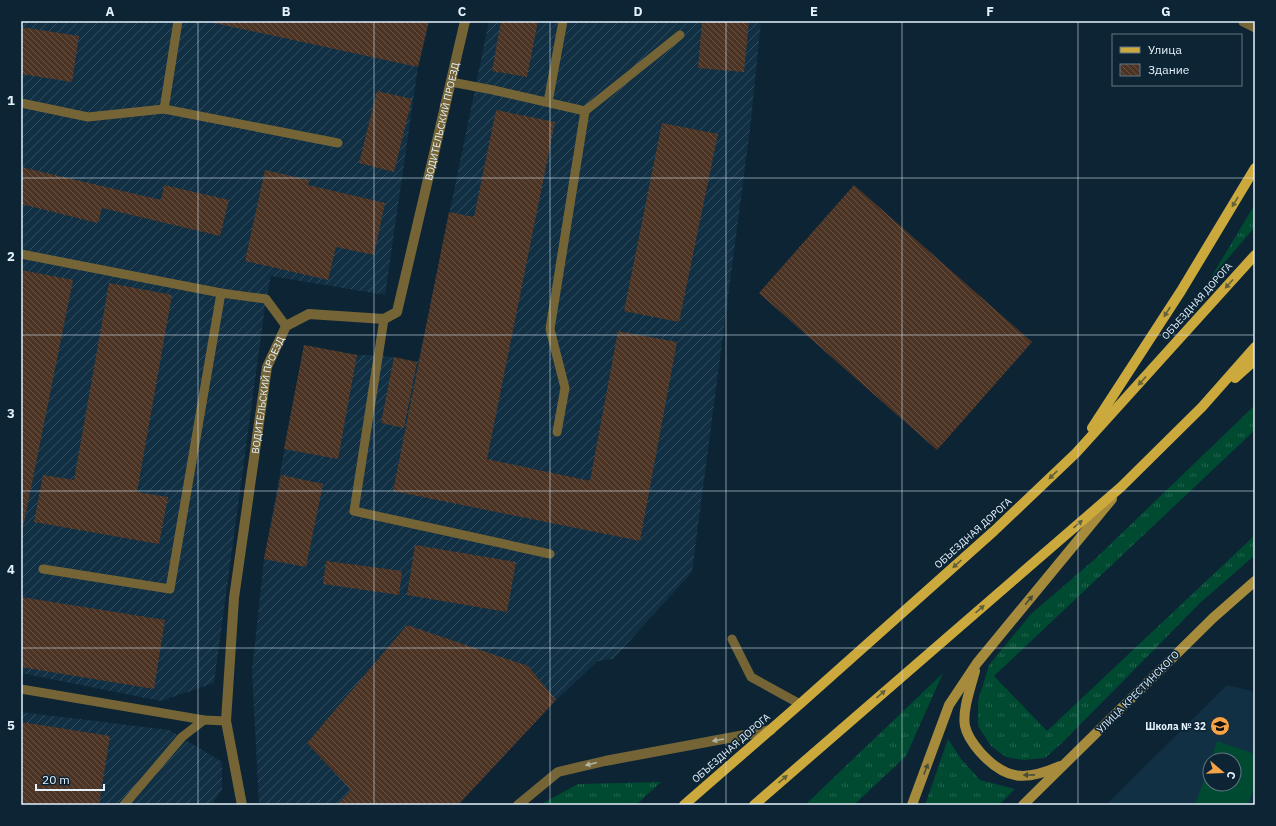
<svg xmlns="http://www.w3.org/2000/svg" width="1276" height="826" font-family="'IBM Plex Sans',sans-serif">
<style>
.built{fill:#113044;fill-rule:evenodd}
.industrial{fill:url(#industrial-furrows)}
.grass{fill:url(#grass-tufts)}
.garden{fill:#004a31}
.building{fill:url(#building-back-hatch)}
.lines{fill:none;stroke-linecap:round;stroke-linejoin:round}
.lane{stroke:#756536;stroke-width:9}
.street{stroke:#756536;stroke-width:10}
.secondary{stroke:#a68b3c;stroke-width:10}
.primary{stroke:#cba93d;stroke-width:10}
.oneway{fill:#626038}
.oneway2{fill:#4a4d37}
.oneway3{fill:#b2b3a3}
.grid{fill:none;stroke:#e4f2fd;stroke-width:1;stroke-opacity:0.55}
.labels{text-anchor:middle;dominant-baseline:central;stroke-width:3.5;stroke-linejoin:round;paint-order:stroke}
.street-label{font-size:10px;fill:#e4f2fd;stroke:#0d2434}
.poi-label{font-size:10px;font-weight:bold;fill:#e4f2fd;stroke:#0d2434;text-anchor:end}
.neatline{fill:none;stroke:#e4f2fd;stroke-width:1.5}
.grid-label{font-size:13px;text-anchor:middle;font-weight:bold;fill:#e4f2fd}
</style>
<defs>
<pattern id="industrial-furrows" width="10" height="10" patternUnits="userSpaceOnUse"><rect width="10" height="10" fill="#113044"/><path d="M-1 1l2-2M0 10L10 0M9 11l2-2" fill="none" stroke="#344e60"/></pattern>
<pattern id="grass-tufts" width="24" height="20" patternUnits="userSpaceOnUse"><rect width="24" height="20" fill="#004a31"/><path d="M3 7l-1-3M5 7V3M7 7l1-3M15 17l-1-3M17 17v-4M19 17l1-3" fill="none" stroke="#256550"/></pattern>
<pattern id="building-back-hatch" width="6" height="6" patternUnits="userSpaceOnUse"><rect width="6" height="6" fill="#4c3425"/><path d="M-1 5l2 2M0 0l6 6M5-1l2 2" fill="none" stroke="#665246"/></pattern>
</defs>
<rect width="100%" height="100%" fill="#0d2434"/>
<!-- built -->
<path class="built" d="M1227,685L1255,692V805H1106ZM1210,760H1234V784H1210Z"/>
<!-- industrial -->
<g class="industrial">
<polygon points="21,21 429,21 418,67 385,295 271,276 266,299 214,683 161,701 21,673"/>
<polygon points="489,21 761,21 750,129 692,572 613,659 598,661 556,700 458,805 259,805 252,671 264,559 304,345 357,355 379,355 417,362 420,356"/>
<polygon points="21,712 169,730 222,762 222,790 211,805 21,805"/>
</g>
<!-- grass -->
<g class="grass">
<polygon points="1255,204 1255,227 1210,279"/>
<polygon points="1254,406 1255,408 1255,430 994,676 1047,731 1255,535 1255,555 1200,603 1063,742 1045,758 1023,760 1006,757 991,746 978,726 978,701 989,665 1031,614 1095,559"/>
<polygon points="943,673 906,756 854,805 805,805"/>
<polygon points="948,739 961,759 980,780 1015,789 999,805 925,805"/>
<polygon points="661,782 636,805 539,805 578,784"/>
</g>
<!-- garden -->
<polygon class="garden" points="1217,741 1255,754 1255,784 1248,805 1195,805 1210,763 1210,784 1234,784 1234,760 1211,760"/>
<!-- building -->
<g class="building">
<polygon points="205,21 429,21 418,67"/>
<polygon points="501,21 538,21 527,77 492,71"/>
<polygon points="702,21 749,21 744,72 698,68"/>
<polygon points="21,27 79,36 72,82 21,74"/>
<polygon points="377,91 412,99 394,172 359,163"/>
<polygon points="496,110 555,122 487,459 590,481 618,331 677,342 640,541 393,491 449,212 474,217"/>
<polygon points="662,123 718,134 679,322 624,311"/>
<polygon points="21,167 161,200 164,185 229,200 220,236 102,208 98,223 21,204"/>
<polygon points="265,170 309,180 308,185 385,203 374,255 336,247 328,280 245,261"/>
<polygon points="854,185 1032,342 937,450 759,293"/>
<polygon points="21,270 73,280 22,533 21,533"/>
<polygon points="109,283 172,295 137,492 168,497 159,544 34,522 43,475 74,480"/>
<polygon points="304,345 357,355 338,459 284,449"/>
<polygon points="394,357 417,362 404,428 381,423"/>
<polygon points="281,475 323,484 306,567 264,559"/>
<polygon points="415,545 516,562 507,612 407,595"/>
<polygon points="326,561 402,571 399,595 323,584"/>
<polygon points="21,597 165,620 154,689 21,667"/>
<polygon points="407,625 528,666 556,700 458,805 337,805 351,790 307,743"/>
<polygon points="21,722 110,736 99,805 21,805"/>
</g>
<g class="lines">
<!-- lane -->
<g class="lane">
<polyline points="178,21 164,109 338,143"/>
<polyline points="1243,22 1255,28"/>
<polyline points="451,82 493,90 585,111 680,35"/>
<polyline points="548,102 563,21"/>
<polyline points="21,103 88,117 164,109"/>
<polyline points="21,254 221,293 266,299 286,326"/>
<polyline points="384,319 354,511 550,554"/>
<polyline points="557,432 565,388 550,329 585,111"/>
<polyline points="43,569 170,589 221,293"/>
<polyline points="732,639 751,677 800,704"/>
<polyline points="21,689 204,720 226,721"/>
<polyline points="124,805 182,737 204,720"/>
</g>
<!-- street -->
<g class="street">
<path id="s1" d="M242,805L226,721L234,598L267,367L286,326L309,314L384,319L397,312L465,21"/>
<polyline points="518,805 558,772 605,761 771,730"/>
</g>
<!-- secondary -->
<g class="secondary">
<path d="M975,671C971,686 962,711 965,726C967,736 974,745 980,752C1006,781 1026,781 1060,766"/>
<polyline points="912,805 949,705 977,663 1112,499"/>
<polyline points="1023,805 1213,618 1255,581"/>
</g>
<!-- primary -->
<g class="primary">
<polyline points="1235,378 1255,360"/>
<polyline points="1092,428 1181,291 1255,168"/>
<polyline points="684,805 800,704 994,531 1076,453 1255,255"/>
<polyline points="754,805 1121,487 1202,407 1255,347"/>
</g>
</g>
<!-- one-way arrows -->
<defs><path id="oneway-solid" d="M-6-.8H1V-3.2L6.5 0L1 3.2V.8H-6Z"/></defs>
<g class="oneway">
<use href="#oneway-solid" transform="translate(1235 202) rotate(121)"/>
<use href="#oneway-solid" transform="translate(1229 284) rotate(132)"/>
<use href="#oneway-solid" transform="translate(1167 312) rotate(123)"/>
<use href="#oneway-solid" transform="translate(1142 381) rotate(132)"/>
<use href="#oneway-solid" transform="translate(1053 475) rotate(136)"/>
<use href="#oneway-solid" transform="translate(1078 524) rotate(-41)"/>
<use href="#oneway-solid" transform="translate(957 564) rotate(138)"/>
<use href="#oneway-solid" transform="translate(980 609) rotate(-41)"/>
<use href="#oneway-solid" transform="translate(881 694) rotate(-41)"/>
<use href="#oneway-solid" transform="translate(783 779) rotate(-41)"/>
</g>
<g class="oneway2">
<use href="#oneway-solid" transform="translate(1029 600) rotate(-51)"/>
<use href="#oneway-solid" transform="translate(926 769) rotate(-69)"/>
<use href="#oneway-solid" transform="translate(1029 775) rotate(179)"/>
</g>
<g class="oneway3">
<use href="#oneway-solid" transform="translate(718 740) rotate(170)"/>
<use href="#oneway-solid" transform="translate(591 764) rotate(166)"/>
</g>
<!-- grid -->
<path class="grid" d="M198,21V805M374,21V805M550,21V805M726,21V805M902,21V805M1078,21V805M21,178H1255M21,335H1255M21,491H1255M21,648H1255"/>
<!-- icons -->
<defs>
<symbol id="school-disc" viewBox="-11 -11 22 22"><circle r="9.5" fill="#f6a247" stroke="#0d2434"/><path d="M0-5L7-2L0 1L-7-2ZM-4 1L0 2.5L4 1V4Q0 6-4 4Z" fill="#111"/></symbol>
</defs>
<g fill-rule="evenodd">
<use href="#school-disc" x="1209" y="715" width="22" height="22"/>
</g>
<g class="labels">
<!-- street labels -->
<g class="street-label">
<text stroke="none"><textPath href="#s1" startOffset="799">ВОДИТЕЛЬСКИЙ ПРОЕЗД</textPath></text>
<text transform="translate(1197 301) rotate(-48)">ОБЪЕЗДНАЯ ДОРОГА</text>
<text stroke="none"><textPath href="#s1" startOffset="415">ВОДИТЕЛЬСКИЙ ПРОЕЗД</textPath></text>
<text transform="translate(973 533) rotate(-42)">ОБЪЕЗДНАЯ ДОРОГА</text>
<text transform="translate(1138 692) rotate(-45)">УЛИЦА КРЕСТИНСКОГО</text>
<text transform="translate(731 748) rotate(-41)">ОБЪЕЗДНАЯ ДОРОГА</text>
</g>
<!-- poi labels -->
<g class="poi-label">
<text x="1206" y="726">Школа № 32</text>
</g>
</g>
<!-- border -->
<rect width="1276" height="826" fill="none" stroke="#0d2434" stroke-width="44"/>
<!-- legend -->
<rect x="1112" y="34" width="130" height="52" fill="#0d2434" stroke="#637684"/>
<rect x="1120" y="47" width="20" height="6" fill="#cba93d" stroke="#637684"/>
<text x="1148" y="54" font-size="12" fill="#e4f2fd">Улица</text>
<rect x="1120" y="64" width="20" height="12" fill="url(#building-back-hatch)" stroke="#637684"/>
<text x="1148" y="74" font-size="12" fill="#e4f2fd">Здание</text>
<!-- north arrow -->
<g transform="translate(1222 772) rotate(109)"><circle r="19" fill="#0d2434" stroke="#637684"/>
<path d="M0-3L7 15L0 10L-7 15Z" fill="#f6a247"/>
<text y="-6" font-size="11" font-weight="bold" text-anchor="middle" fill="#e4f2fd">С</text>
</g>
<!-- scale -->
<path d="M36 784v6h68v-6" fill="none" stroke="#e4f2fd" stroke-width="2"/>
<text x="42" y="784" font-size="12" fill="#e4f2fd" stroke="#0d2434" stroke-width="3" paint-order="stroke">20 m</text>
<rect x="22" y="22" width="1232" height="782" class="neatline"/>
<g class="grid-label">
<text x="110" y="16">A</text>
<text x="286" y="16">B</text>
<text x="462" y="16">C</text>
<text x="638" y="16">D</text>
<text x="814" y="16">E</text>
<text x="990" y="16">F</text>
<text x="1166" y="16">G</text>
<text x="11" y="105">1</text>
<text x="11" y="261">2</text>
<text x="11" y="418">3</text>
<text x="11" y="574">4</text>
<text x="11" y="730">5</text>
</g>
</svg>
